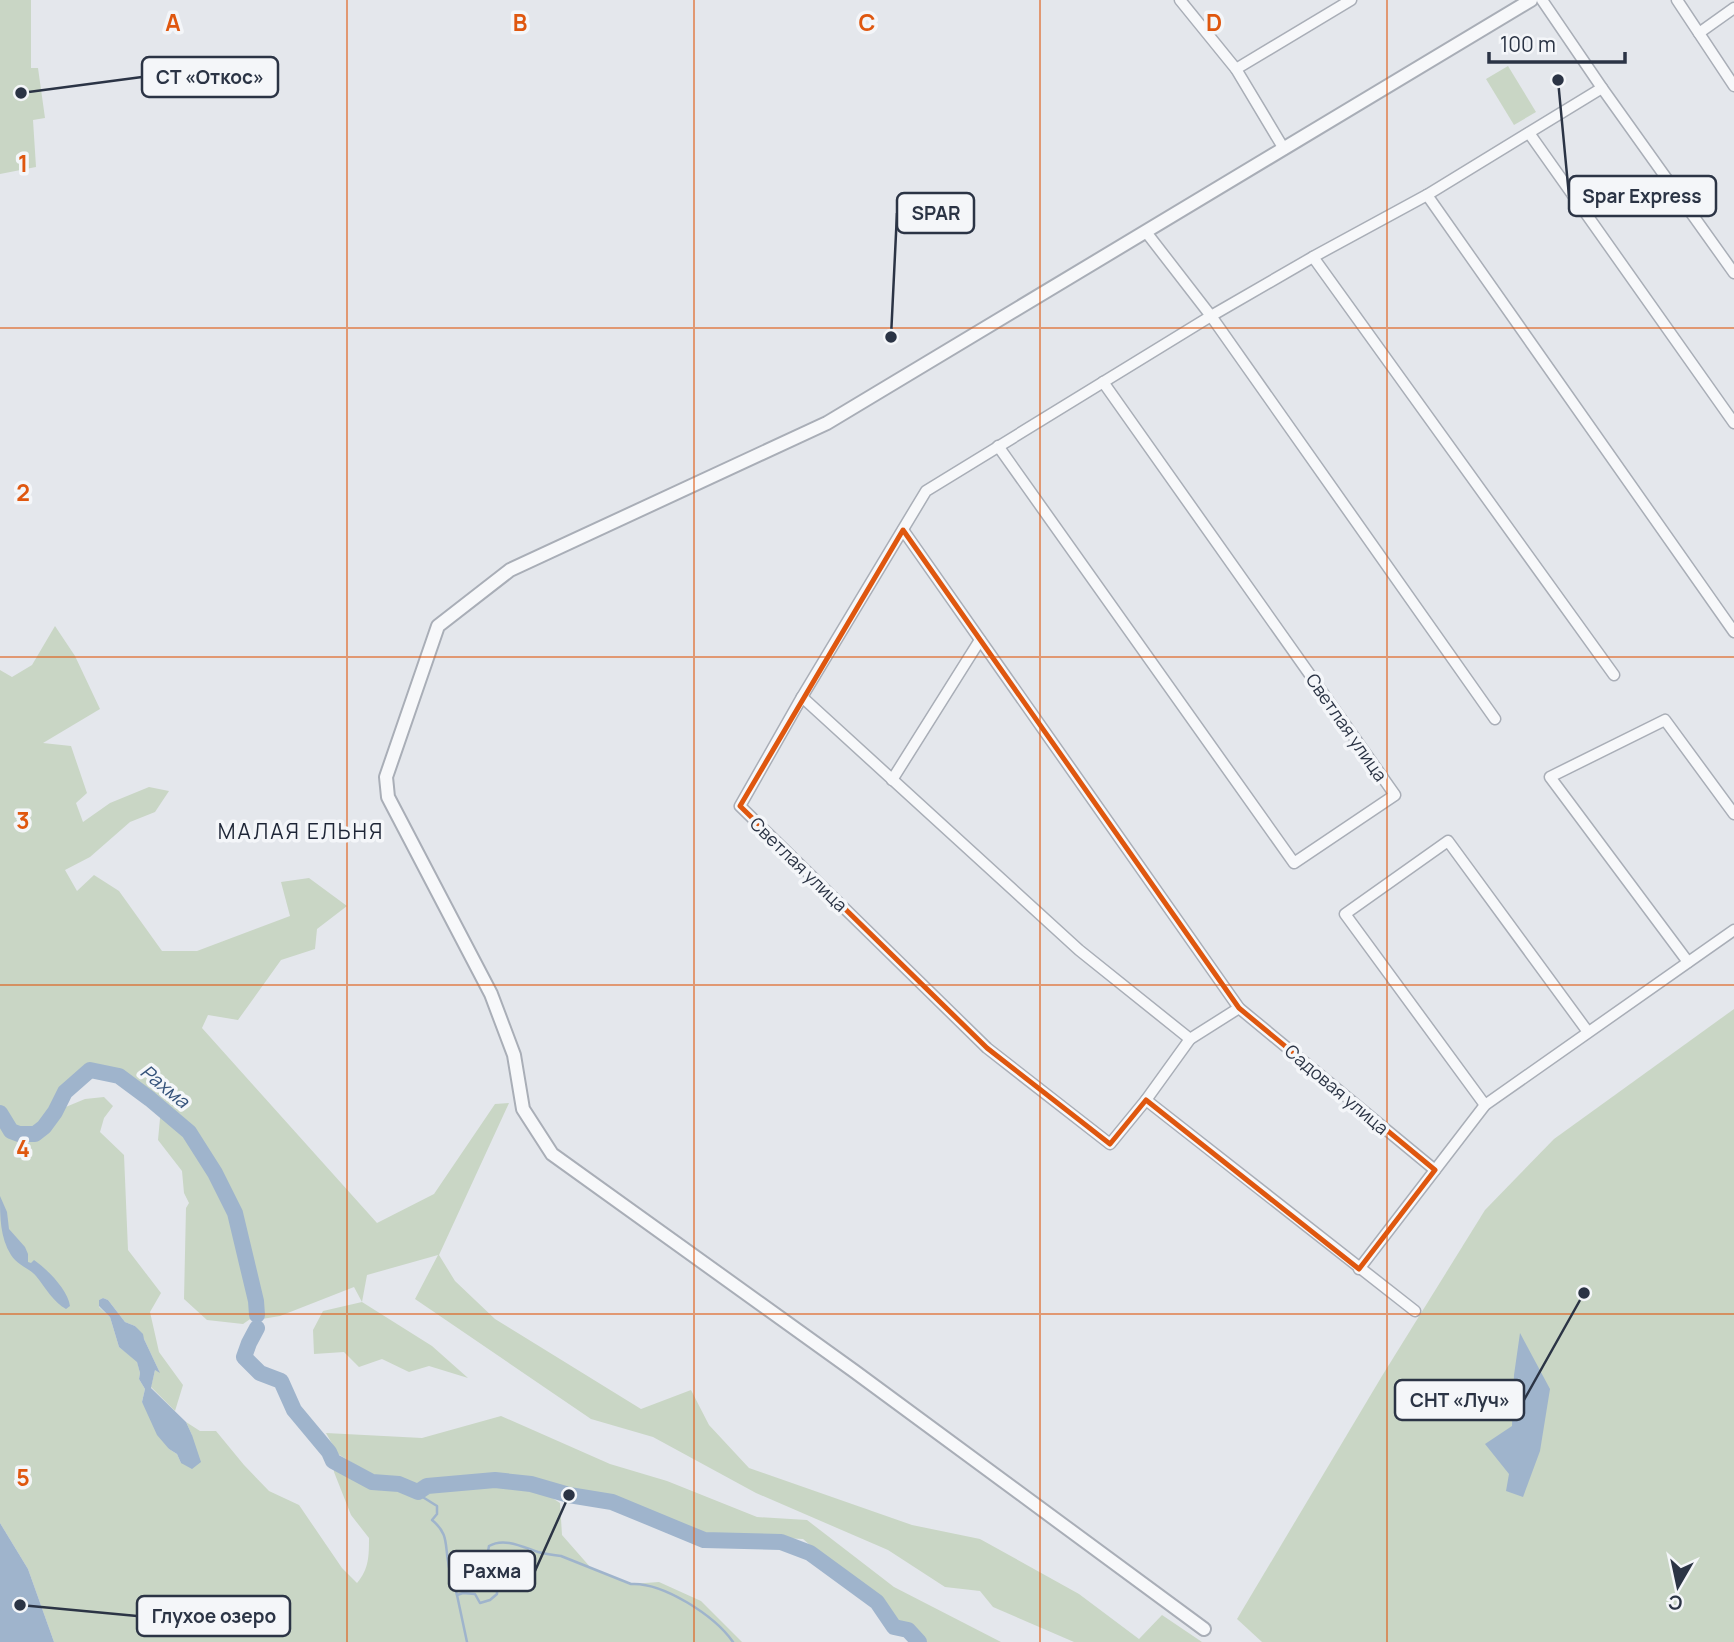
<svg xmlns="http://www.w3.org/2000/svg" width="1734" height="1642" font-family="Manrope,sans-serif">
<style>
.green{fill:#c9d6c5}
.water{fill:#9fb4cc}
.lines{fill:none;stroke-linecap:round;stroke-linejoin:round}
.stream{stroke:#9fb4cc;stroke-width:2.5}
.river{stroke:#9fb4cc;stroke-width:16}
.minor-casing{stroke:#a9aeb7;stroke-width:13}
.tertiary-casing{stroke:#a9aeb7;stroke-width:16}
.minor{stroke:#f7f8fa;stroke-width:10}
.tertiary{stroke:#f7f8fa;stroke-width:12}
.marked{fill:none;stroke:#df570f;stroke-width:5;stroke-linejoin:round}
.grid{fill:none;stroke:#df570f;stroke-width:2;stroke-opacity:0.55}
.labels{text-anchor:middle;dominant-baseline:central;stroke-width:7;stroke-linejoin:round;paint-order:stroke}
.street-label{font-size:18px;fill:#2b3445;stroke:#f4f6f9}
.water-label{font-size:19px;font-style:italic;fill:#34527a;stroke:#f4f6f9}
.quarter-label{font-size:21px;letter-spacing:2px;fill:#1d2536;stroke:#f4f6f9}
.grid-label{font-size:23px;text-anchor:middle;font-weight:bold;fill:#df570f;stroke:#f4f6f9;stroke-width:7;stroke-linejoin:round;paint-order:stroke}
.leader{fill:none;stroke:#2b3445;stroke-width:2.5}
.callout-dot{fill:#2b3445;stroke:#f4f6f9;stroke-width:2.5}
.callout{fill:#f4f6f9;stroke:#2b3445;stroke-width:2.5}
.callout-label{font-size:19px;text-anchor:middle;font-weight:bold;fill:#2b3445}
</style>
<rect width="100%" height="100%" fill="#e4e7ec"/>
<!-- green -->
<g class="green">
<polygon points="0,0 31,0 31,68 38,68 45,118 33,120 36,167 0,174"/>
<polygon points="1508,66 1536,112 1514,125 1486,79"/>
<path d="M55,626L75,656L100,709L43,743L71,746L87,793L76,803L83,822L110,803L149,787L169,791L155,812L130,822L90,857L65,870L77,891L94,875L119,891L162,951H197L290,916L281,882L309,878L347,906L317,929L315,949L281,960L238,1020L208,1015L202,1028L377,1223L434,1194L495,1104L509,1103L439,1255L455,1281L495,1319L641,1409L691,1390L709,1425L749,1468L912,1525L980,1539L1079,1594L1139,1639L1162,1615L1202,1642H1074L993,1607L980,1591L945,1587L888,1550L756,1493L653,1437L591,1419L415,1299L438,1255L367,1275L362,1302L432,1346L468,1378L429,1366L409,1372L382,1359L359,1367L344,1352L314,1354L313,1330L323,1311L362,1302L354,1287L280,1316L262,1319L256,1315L243,1324L207,1320L184,1299L186,1208L189,1203L184,1193L182,1171L158,1140L161,1108L119,1076L90,1070L65,1092L56,1111L85,1099L104,1097L113,1106L104,1118L100,1132L124,1155L128,1250L161,1293L150,1312L159,1352L183,1385L175,1411L151,1387L155,1370L159,1371L144,1339L135,1326L125,1322L108,1300L103,1298L99,1300V1307L110,1317L119,1347L137,1361L140,1373L139,1379L145,1389L142,1402L169,1449L177,1454L181,1463L192,1435L186,1422L200,1431H216L244,1465L269,1491L299,1505L342,1568L357,1583C369,1569 369,1556 369,1538L351,1515L334,1472L333,1461L372,1482L399,1484L418,1492L427,1486L482,1481L415,1484L375,1477L338,1454L326,1433L422,1438L501,1416L610,1464L667,1481L757,1517L807,1520L894,1587L1001,1642H910L897,1620L803,1539L703,1534L601,1494L526,1478L499,1480L531,1484L560,1503L562,1535L591,1568L631,1584L659,1582L701,1601L742,1642H54L28,1569L0,1523V670L12,677L32,665Z"/>
<polygon points="1734,1009 1734,1642 1262,1642 1237,1619 1382,1376 1485,1210 1554,1139"/>
</g>
<!-- water -->
<g class="water">
<path d="M0,1196L7,1212L9,1229L25,1247L28,1254V1262L31,1263L34,1260C47,1269 68,1290 70,1306L66,1309C54,1303 45,1287 36,1276C29,1268 17,1265 11,1255C0,1237 0,1217 0,1196Z"/>
<polygon points="103,1298 108,1300 125,1322 135,1326 143,1334 144,1339 160,1373 155,1370 151,1388 186,1422 192,1435 201,1462 192,1469 181,1463 177,1454 169,1449 157,1435 142,1402 145,1389 139,1379 140,1373 137,1362 119,1347 110,1317 99,1306 99,1300"/>
<polygon points="1520,1333 1550,1389 1540,1451 1523,1497 1506,1491 1509,1474 1485,1444 1512,1426 1514,1375"/>
<polygon points="0,1523 28,1569 54,1642 0,1642"/>
</g>
<g class="lines">
<!-- stream -->
<g class="stream">
<path d="M418,1492L421,1496L437,1506V1514L432,1520C448,1533 445,1543 448,1561C449,1573 454,1584 457,1595L463,1593L475,1594L480,1603L490,1600L497,1594C498,1582 489,1576 487,1565C486,1559 488,1552 489,1546C504,1537 523,1547 538,1552C545,1554 553,1555 561,1556L631,1584C663,1582 715,1616 733,1642"/>
<polyline points="457,1595 467,1642"/>
</g>
<!-- river -->
<g class="river">
<polyline points="0,1113 11,1131 19,1134 35,1134 44,1127 55,1112 65,1092 90,1070 119,1076 150,1099 189,1132 215,1173 235,1213 256,1301 257,1315"/>
<polyline points="257,1328 249,1343 244,1357 260,1373 281,1381 294,1410 329,1452 333,1461 372,1482 399,1484 418,1492 427,1486 495,1480 531,1484 569,1495 612,1502 704,1540 781,1542 810,1553 877,1602 894,1627 908,1630 919,1642"/>
</g>
<defs>
<g id="minor">
<polyline points="1180,0 1236,69 1284,149"/>
<polyline points="1542,0 1602,88 1734,273"/>
<polyline points="1677,0 1734,86"/>
<polyline points="1699,33 1734,8"/>
<polyline points="1236,69 1351,0"/>
<polyline points="1529,133 1734,423"/>
<polyline points="1427,195 1734,632"/>
<polyline points="1146,232 1211,316 1495,719"/>
<polyline points="1313,257 1614,675"/>
<polyline points="998,446 1294,863 1395,795 1103,382"/>
<polyline points="903,530 1239,1008 1435,1170"/>
<polyline points="802,697 1079,950 1190,1039"/>
<polyline points="892,780 980,640"/>
<polyline points="1688,962 1550,777 1665,720 1734,814"/>
<polyline points="1239,1008 1190,1039 1146,1100 1110,1144 987,1048 740,806 802,697 926,491 1211,316 1313,257 1427,195 1602,88"/>
<polyline points="1146,1100 1415,1311"/>
<polyline points="1485,1105 1345,914 1448,841 1588,1032"/>
<polyline points="1359,1269 1485,1105 1734,930"/>
</g>
<polyline id="tertiary" points="1204,1629 854,1371 552,1154 523,1109 514,1055 491,994 388,797 386,777 438,626 510,570 827,423 1531,0"/>
</defs>
<!-- minor casing -->
<use href="#minor" class="minor-casing"/>
<!-- tertiary casing -->
<use href="#tertiary" class="tertiary-casing"/>
<!-- minor -->
<use href="#minor" class="minor"/>
<!-- tertiary -->
<use href="#tertiary" class="tertiary"/>
</g>
<!-- marked area -->
<path class="marked" d="M903,530L1239,1008L1435,1170L1359,1269L1146,1100L1110,1144L987,1048L740,806Z"/>
<!-- grid -->
<path class="grid" d="M347,0V1642M694,0V1642M1040,0V1642M1387,0V1642M0,328H1734M0,657H1734M0,985H1734M0,1314H1734"/>
<g class="labels">
<!-- street labels -->
<g class="street-label">
<text transform="translate(1347 727) rotate(55)">Светлая улица</text>
<text transform="translate(799 864) rotate(44)">Светлая улица</text>
<text transform="translate(1337 1089) rotate(40)">Садовая улица</text>
</g>
<!-- water labels -->
<g class="water-label">
<text transform="translate(165 1086) rotate(39)">Рахма</text>
</g>
<!-- quarter labels -->
<g class="quarter-label">
<text x="301" y="831">МАЛАЯ ЕЛЬНЯ</text>
</g>
</g>
<g class="grid-label">
<text x="173" y="31">A</text>
<text x="520" y="31">B</text>
<text x="867" y="31">C</text>
<text x="1214" y="31">D</text>
<text x="23" y="172">1</text>
<text x="23" y="501">2</text>
<text x="23" y="829">3</text>
<text x="23" y="1157">4</text>
<text x="23" y="1486">5</text>
</g>
<!-- callouts -->
<path class="leader" d="M21 93L142 77M1558 80L1569 196M891 337L897 213M1584 1293L1524 1400M569 1495L535 1571M20 1605L137 1616"/>
<g class="callout-dot">
<circle cx="21" cy="93" r="7"/>
<circle cx="1558" cy="80" r="7"/>
<circle cx="891" cy="337" r="7"/>
<circle cx="1584" cy="1293" r="7"/>
<circle cx="569" cy="1495" r="7"/>
<circle cx="20" cy="1605" r="7"/>
</g>
<g class="callout">
<rect x="142" y="57" width="136" height="40" rx="7"/>
<rect x="1569" y="176" width="147" height="40" rx="7"/>
<rect x="897" y="193" width="77" height="40" rx="7"/>
<rect x="1395" y="1380" width="129" height="40" rx="7"/>
<rect x="449" y="1551" width="86" height="40" rx="7"/>
<rect x="137" y="1596" width="153" height="40" rx="7"/>
</g>
<g class="callout-label">
<text x="210" y="84">СТ «Откос»</text>
<text x="1642" y="203">Spar Express</text>
<text x="936" y="220">SPAR</text>
<text x="1460" y="1407">СНТ «Луч»</text>
<text x="492" y="1578">Рахма</text>
<text x="214" y="1623">Глухое озеро</text>
</g>
<!-- north arrow -->
<g transform="translate(1678 1586) rotate(189)" stroke="#f4f6f9" stroke-width="5" paint-order="stroke">
<path d="M0-5L12 26L0 18L-12 26Z" fill="#2b3445"/>
<text y="-10" font-size="19" font-weight="bold" text-anchor="middle" fill="#2b3445">С</text>
</g>
<!-- scale -->
<path d="M1489 52v10h136v-10" fill="none" stroke="#2b3445" stroke-width="3.5"/>
<text x="1500" y="52" font-size="21" fill="#2b3445" stroke="#f4f6f9" stroke-width="5" paint-order="stroke">100 m</text>
</svg>
